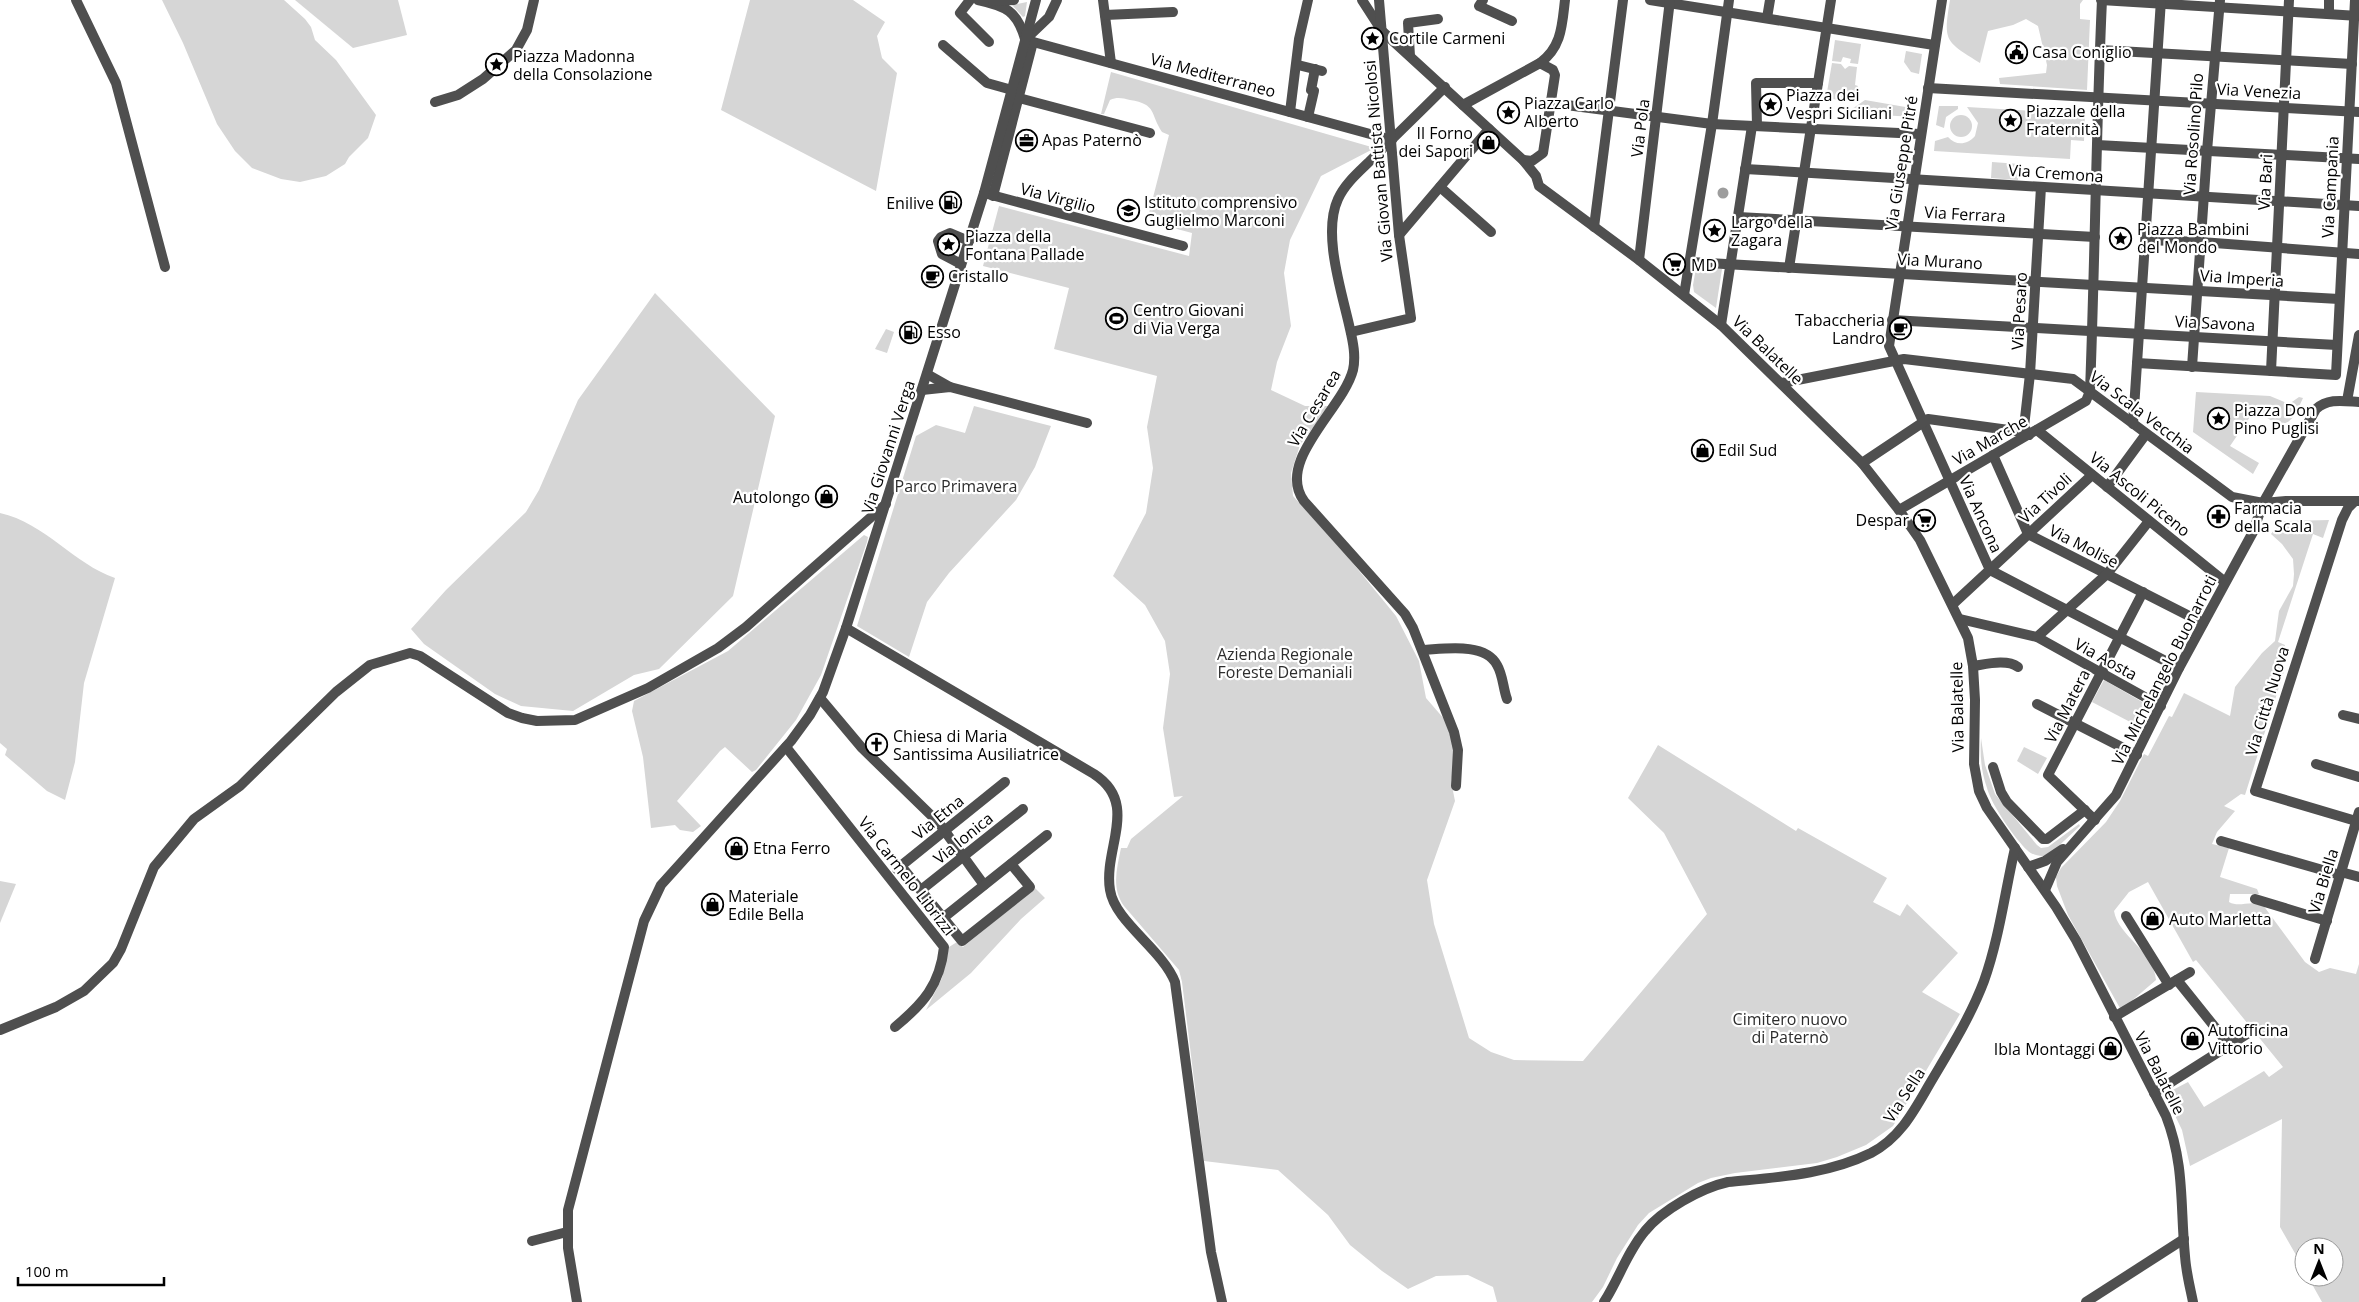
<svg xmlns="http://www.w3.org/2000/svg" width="2359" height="1302" font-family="'Open Sans',sans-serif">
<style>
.green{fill:#d6d6d6}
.water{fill:#9d9d9d}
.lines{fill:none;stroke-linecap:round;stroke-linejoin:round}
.minor{stroke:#4f4f4f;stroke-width:10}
.labels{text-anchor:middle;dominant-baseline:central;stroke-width:4.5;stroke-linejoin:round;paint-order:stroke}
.poi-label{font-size:16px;fill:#000;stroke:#fff;text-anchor:start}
.street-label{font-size:16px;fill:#000;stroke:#fff}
.park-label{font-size:16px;fill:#2d2d2d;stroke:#fff}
</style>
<rect width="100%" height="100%" fill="#fff"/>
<!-- green -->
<g class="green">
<polygon points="162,0 284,0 305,19 311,27 315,40 336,60 376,115 368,138 349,157 345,164 326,176 300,182 281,179 252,168 235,151 217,124 183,43"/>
<polygon points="295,0 398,0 407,35 353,48"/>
<polygon points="750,0 853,0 885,22 877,36 882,58 897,73 876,191 721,110"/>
<path d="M1950,0H2083L2080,4V19L2090,20L2087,90L2000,84L1999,78L2046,73L2047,65L2038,26L2026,19L2013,25L1988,31L1980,63C1945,41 1943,42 1950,0Z"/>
<polygon points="1027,2 1025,16 1023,17 1012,5"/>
<polygon points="1835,40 1861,44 1858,64 1850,63 1851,59 1843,57 1841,62 1832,61"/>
<polygon points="1906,51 1922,54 1919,74 1911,72 1904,62"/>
<polygon points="1832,63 1841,64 1845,69 1849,66 1857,67 1855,85 1858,86 1856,98 1853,102 1826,98"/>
<path d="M1111,72L1375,148L1321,176L1290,240L1284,273L1291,326L1277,362L1271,390L1305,406H1329L1300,445L1291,473L1293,496L1347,556L1396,616L1419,661L1426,698L1445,720L1454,746L1455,764L1451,781L1455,801L1427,880L1434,924L1469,1038L1491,1052L1514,1060L1583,1061L1707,914L1664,833L1628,798L1658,745L1796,831L1798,828L1887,878L1873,902L1900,916L1907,904L1958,953L1922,992L1960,1014L1893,1126L1866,1145L1837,1157L1817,1163L1735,1173L1711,1178L1698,1183L1649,1213L1638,1225L1617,1258L1603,1287L1592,1302H1497L1493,1287L1468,1275L1436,1276L1408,1289L1382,1271L1350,1245L1328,1215L1278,1170L1204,1161L1182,982L1179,970L1124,906C1111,888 1117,868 1121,848H1127L1131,839L1183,796L1174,797L1163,728L1170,674L1165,641L1145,605L1113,576L1146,513L1153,468L1147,427L1157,376L1054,349L1069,288L983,266L999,206L1189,256L1192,233L1147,221L1169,135L1162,132C1150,114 1157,104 1130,100C1122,98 1117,97 1110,100L1104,114H1101Z"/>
<polygon points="1865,100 1917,109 1916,117 1860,114 1859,110 1852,109"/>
<polygon points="1939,106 1958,106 1958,109 1946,117 1944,128 1936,125"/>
<path d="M1967,107L2085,114L2084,141L2071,140L2070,159L1934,151L1935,141L1948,137C1956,146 1967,145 1975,136L1978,123Z"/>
<circle cx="1961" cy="126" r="11"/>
<polygon points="1992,162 2019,164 2018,180 1991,178"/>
<polygon points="1696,268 1722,269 1716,308 1694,292 1693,285"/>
<polygon points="655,293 775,416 733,596 659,669 634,675 573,711 521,706 495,694 424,644 411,629 446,590 526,512 539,490 578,400"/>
<polygon points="886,329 894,332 887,353 875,349"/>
<path d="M2196,392L2270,396L2289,404L2299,397L2303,398C2297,410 2291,430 2274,422C2265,417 2263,414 2252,414L2230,446L2259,463L2253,474L2193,432Z"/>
<polygon points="974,406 1051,426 1035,467 1016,500 949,573 927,602 909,657 857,626 916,436 936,425 965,433"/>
<path d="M0,513C45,523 74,564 115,578L84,683L75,762L65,800L47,791L5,755L7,749L0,743Z"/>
<path d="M2329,520L2323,538L2313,534L2278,642L2285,645L2279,665L2285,668L2245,795L2241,794L2224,806L2235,811L2217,832L2212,844L2229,848L2220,877L2257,889L2259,894H2230L2229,902C2240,908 2248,900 2263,905L2305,962L2319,972L2330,968L2356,974L2359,964V1302H2322L2308,1277H2334V1247H2304V1269L2280,1227L2282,1119L2190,1166L2182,1130L2166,1097L2167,1093L2188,1082L2204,1107L2264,1071L2269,1077L2283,1067L2196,960L2193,962L2148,882L2129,892L2114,911C2118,936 2154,951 2156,980L2121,1010L2068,915L2057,886L2056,877L2061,868L2106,822L2120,801L2144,754L2148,756L2169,716L2172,717L2184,693L2230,716L2235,687L2262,653L2275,641L2279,611L2293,586L2294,574L2293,559L2282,544L2271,534L2279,523L2284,521Z"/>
<polygon points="864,535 868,537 867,542 821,675 796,720 756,770 752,772 725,747 720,751 677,801 701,826 693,832 680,830 675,825 651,828 643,757 632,711 634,701 728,651"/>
<polygon points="2104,680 2144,703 2134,724 2092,702"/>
<path d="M1981,738L1985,765L1995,794L2037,845L2041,848L2048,847L2079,824L2080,826L2049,855C2042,857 2033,856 2027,850C2015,839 1991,804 1987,788C1981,771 1980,756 1981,738Z"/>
<polygon points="2024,747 2047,758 2038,774 2017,761"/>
<polygon points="0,881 16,884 0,923"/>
<polygon points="1035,888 1045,898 1021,919 971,973 926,1010 942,978 949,947 957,942 963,947"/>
</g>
<!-- water -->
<circle class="water" cx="1723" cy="193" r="5.5"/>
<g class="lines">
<!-- minor -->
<g class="minor">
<polyline points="76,0 116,83 165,267"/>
<polyline points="970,0 960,13 989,42"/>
<path d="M978,0C1006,6 1017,11 1025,39"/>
<polyline points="1103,0 1111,63"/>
<path d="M1362,0L1382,31L1523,160L1536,176L1539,186L1639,260L1721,325L1862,463L1899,510L1920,540L1968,638L1973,666L1975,700L1974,764L1979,791L1987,808L2056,907L2076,940L2166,1116C2185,1165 2180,1206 2185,1256C2186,1272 2190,1287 2193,1302"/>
<polyline points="1483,0 1479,6 1512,21"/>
<polyline points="1650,0 1934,45"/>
<polyline points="1942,0 1889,346 1990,570 2179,668"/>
<polyline points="2101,0 2359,16"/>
<polyline points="993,1 1014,0"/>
<polyline points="2329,14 2329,0"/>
<polyline points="1105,15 1173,12"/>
<polyline points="1767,18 1770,0"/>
<polyline points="1026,39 1049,17 1057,0"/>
<polyline points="1026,40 1392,140"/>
<polyline points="943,45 987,83 1012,90"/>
<polyline points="2100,50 2352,64"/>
<polyline points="1410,56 1408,23 1438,19"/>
<path d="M1540,63C1562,47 1562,25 1565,0"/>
<polyline points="1298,65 1322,71"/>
<path d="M1445,87C1421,111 1396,135 1372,159C1360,171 1345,183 1338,199C1322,234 1342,292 1350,329C1353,342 1356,356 1353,370C1343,409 1275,461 1304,501L1405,614L1413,628L1454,732L1458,750L1456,786"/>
<polyline points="1928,88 2359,112"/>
<polyline points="1019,98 1150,133"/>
<polyline points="435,102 458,95 483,79 516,50 527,30 534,0"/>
<polyline points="1551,103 1712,124 1920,134"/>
<polyline points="1463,105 1540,63 1553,70 1555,75 1543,153 1532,161 1523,160"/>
<polyline points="1290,112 1299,39 1308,0"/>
<polyline points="1308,117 1314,91 1311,90 1315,69"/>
<polyline points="1757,126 1756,83 1818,83"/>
<polyline points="2097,145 2359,159"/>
<polyline points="1745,169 2359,206"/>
<polyline points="1440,187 1491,232"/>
<polyline points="984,193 1183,246"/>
<polyline points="993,196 1033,42"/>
<polyline points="1738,217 2095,237"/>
<polyline points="1594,227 1623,0"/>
<polyline points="1399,235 1489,129"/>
<polyline points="2146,240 2201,242 2359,254"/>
<polyline points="1639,260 1670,0"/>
<polyline points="1690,262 2339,299"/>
<polyline points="961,264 942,254 938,241 941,237 950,233 969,241"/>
<polyline points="1789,268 1831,0"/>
<polyline points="1684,295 1712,124 1729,0"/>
<polyline points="1892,320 2337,345"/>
<polyline points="1721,325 1752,126"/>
<polyline points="1351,332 1411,318 1399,235 1379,0"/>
<polyline points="2137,363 2336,375 2355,0"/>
<polyline points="2192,367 2207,151 2220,0"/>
<polyline points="2271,371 2289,0"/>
<polyline points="927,374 950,387"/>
<polyline points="1782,383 1904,359 2073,379 2232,497 2263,503 2286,501 2359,501"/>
<polyline points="922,390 950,387 1087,423"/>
<polyline points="2347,401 2359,335"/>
<polyline points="2133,424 2161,0"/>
<polyline points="2037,430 2225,582"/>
<polyline points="2029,435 2024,427 2030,374 2041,187"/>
<polyline points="1993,455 2028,534 2203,623"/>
<polyline points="1862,463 1928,419 2016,431 2029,435"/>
<polyline points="2107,487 2146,434"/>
<polyline points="2354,502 2348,508 2342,520 2255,791 2356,821"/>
<path d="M1899,510L2086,401L2090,391C2095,261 2096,130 2102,0"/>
<polyline points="1953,604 2092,475"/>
<polyline points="1960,619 2037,637 2107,574 2149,521"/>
<path d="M846,628L1094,774C1140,804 1103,848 1110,890C1115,922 1162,949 1175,982L1211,1252L1222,1302"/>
<polyline points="2037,637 2161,706"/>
<path d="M1423,650C1444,649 1485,642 1497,665C1503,675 1503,688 1507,699"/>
<path d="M1973,666C1987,664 2007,659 2018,667"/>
<polyline points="820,698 862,748 939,823 984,885"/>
<polyline points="2037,704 2137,755"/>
<polyline points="2343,715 2359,719"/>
<path d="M786,747L944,947C940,985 923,1004 895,1027"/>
<polyline points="2316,764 2359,777"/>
<polyline points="1993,767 2001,792 2007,802 2043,839 2047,839 2085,810"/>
<polyline points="2095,820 2048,775 2143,592"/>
<polyline points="2221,841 2340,875"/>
<polyline points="901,866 962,941 1030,887 1011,864"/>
<polyline points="2028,867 2045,861 2063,849"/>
<polyline points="897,869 1005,782"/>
<polyline points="2341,872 2359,877"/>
<polyline points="921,890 1023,809"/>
<path d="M2045,890L2057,862L2116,795L2179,668L2253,532L2263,503L2316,409C2328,398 2343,401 2359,402"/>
<polyline points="2255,899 2327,921"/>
<polyline points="2126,916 2169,985"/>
<polyline points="943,918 1047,835"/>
<polyline points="2315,959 2359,812"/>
<polyline points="2177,980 2230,1046"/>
<polyline points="2114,1017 2190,972"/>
<polyline points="0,1030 56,1007 84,991 113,963 121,949 154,867 194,819 240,786 336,692 370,665 410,653 420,656 508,713 522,718 537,721 575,720 648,688 718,648 746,627 886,504"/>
<polyline points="2154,1093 2247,1034"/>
<polyline points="532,1241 567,1232"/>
<polyline points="577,1302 568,1248 568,1210 644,921 661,885 791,741 810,715 823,692 846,628 984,193 1036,0"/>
<path d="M1604,1302C1619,1279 1627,1252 1645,1231C1662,1210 1701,1188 1728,1182C1777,1177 1826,1175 1871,1153C1900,1138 1914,1111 1929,1085C1949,1051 1970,1018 1984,981C1999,939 2005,892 2015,848"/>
<polyline points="2086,1302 2184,1239"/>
</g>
</g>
<!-- icons -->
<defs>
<symbol id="sight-ring" viewBox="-11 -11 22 22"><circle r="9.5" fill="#fff" stroke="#000" stroke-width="1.5"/><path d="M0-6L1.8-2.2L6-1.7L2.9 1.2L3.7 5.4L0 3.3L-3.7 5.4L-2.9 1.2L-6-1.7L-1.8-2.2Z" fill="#000"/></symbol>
<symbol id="civic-ring" viewBox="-11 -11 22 22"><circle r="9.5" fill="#fff" stroke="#000" stroke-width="1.5"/><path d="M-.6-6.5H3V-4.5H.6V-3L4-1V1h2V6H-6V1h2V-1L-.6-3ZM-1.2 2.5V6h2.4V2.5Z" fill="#000"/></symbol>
<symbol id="office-ring" viewBox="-11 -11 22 22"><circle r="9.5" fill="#fff" stroke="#000" stroke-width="1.5"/><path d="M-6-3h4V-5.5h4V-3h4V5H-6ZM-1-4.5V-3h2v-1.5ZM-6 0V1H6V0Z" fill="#000"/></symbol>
<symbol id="shop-ring" viewBox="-11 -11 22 22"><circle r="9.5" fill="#fff" stroke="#000" stroke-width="1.5"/><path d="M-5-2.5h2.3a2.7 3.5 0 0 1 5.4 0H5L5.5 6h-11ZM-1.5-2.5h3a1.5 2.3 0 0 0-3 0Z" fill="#000"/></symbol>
<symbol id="fuel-ring" viewBox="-11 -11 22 22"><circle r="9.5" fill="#fff" stroke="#000" stroke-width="1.5"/><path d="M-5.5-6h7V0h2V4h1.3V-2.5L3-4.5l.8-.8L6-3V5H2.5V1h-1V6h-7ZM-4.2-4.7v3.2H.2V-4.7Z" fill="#000"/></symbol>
<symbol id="school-ring" viewBox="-11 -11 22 22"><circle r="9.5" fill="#fff" stroke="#000" stroke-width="1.5"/><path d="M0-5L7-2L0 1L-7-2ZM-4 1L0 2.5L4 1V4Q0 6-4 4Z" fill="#000"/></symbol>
<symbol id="supermarket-ring" viewBox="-11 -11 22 22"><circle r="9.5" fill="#fff" stroke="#000" stroke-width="1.5"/><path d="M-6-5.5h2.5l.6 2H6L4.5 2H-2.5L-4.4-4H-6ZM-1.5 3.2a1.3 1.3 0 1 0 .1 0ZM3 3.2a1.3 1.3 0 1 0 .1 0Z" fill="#000"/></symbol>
<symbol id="cafe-ring" viewBox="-11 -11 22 22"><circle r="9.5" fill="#fff" stroke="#000" stroke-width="1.5"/><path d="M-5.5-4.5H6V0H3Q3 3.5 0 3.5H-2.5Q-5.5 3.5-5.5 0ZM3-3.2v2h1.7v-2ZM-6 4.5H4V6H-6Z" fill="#000"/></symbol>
<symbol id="stadium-ring" viewBox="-11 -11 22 22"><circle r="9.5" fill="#fff" stroke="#000" stroke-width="1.5"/><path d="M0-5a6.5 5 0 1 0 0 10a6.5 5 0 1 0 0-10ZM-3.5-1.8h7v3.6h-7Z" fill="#000"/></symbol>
<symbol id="pharmacy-ring" viewBox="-11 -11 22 22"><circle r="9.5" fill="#fff" stroke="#000" stroke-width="1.5"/><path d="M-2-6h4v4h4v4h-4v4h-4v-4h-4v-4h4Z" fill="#000"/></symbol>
<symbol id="church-ring" viewBox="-11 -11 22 22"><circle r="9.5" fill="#fff" stroke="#000" stroke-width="1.5"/><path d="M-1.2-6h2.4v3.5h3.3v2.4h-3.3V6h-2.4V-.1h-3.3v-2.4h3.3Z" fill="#000"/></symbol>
</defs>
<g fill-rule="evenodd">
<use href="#sight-ring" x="1360" y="26" width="25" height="25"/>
<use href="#civic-ring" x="2004" y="40" width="25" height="25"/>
<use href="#sight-ring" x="484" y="52" width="25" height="25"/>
<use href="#sight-ring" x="1758" y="92" width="25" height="25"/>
<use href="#sight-ring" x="1496" y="100" width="25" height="25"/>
<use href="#sight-ring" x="1998" y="108" width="25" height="25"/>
<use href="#office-ring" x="1014" y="128" width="25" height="25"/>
<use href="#shop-ring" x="1476" y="130" width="25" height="25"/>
<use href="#fuel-ring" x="938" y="190" width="25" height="25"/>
<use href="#school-ring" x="1116" y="198" width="25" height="25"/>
<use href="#sight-ring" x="1702" y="218" width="25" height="25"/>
<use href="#sight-ring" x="2108" y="226" width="25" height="25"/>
<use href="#sight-ring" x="936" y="232" width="25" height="25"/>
<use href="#supermarket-ring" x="1662" y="252" width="25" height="25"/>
<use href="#cafe-ring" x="920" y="264" width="25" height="25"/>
<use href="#stadium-ring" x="1104" y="306" width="25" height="25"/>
<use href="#cafe-ring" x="1888" y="316" width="25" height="25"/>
<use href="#fuel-ring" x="898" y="320" width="25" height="25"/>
<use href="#sight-ring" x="2206" y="406" width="25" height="25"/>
<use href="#shop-ring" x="1690" y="438" width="25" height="25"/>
<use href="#shop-ring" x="814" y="484" width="25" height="25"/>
<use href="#pharmacy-ring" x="2206" y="504" width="25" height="25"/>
<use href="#supermarket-ring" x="1912" y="508" width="25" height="25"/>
<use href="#church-ring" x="864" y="732" width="25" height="25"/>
<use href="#shop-ring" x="724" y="836" width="25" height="25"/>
<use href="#shop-ring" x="700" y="892" width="25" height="25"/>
<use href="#shop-ring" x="2140" y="906" width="25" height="25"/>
<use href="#shop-ring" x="2180" y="1026" width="25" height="25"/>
<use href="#shop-ring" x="2098" y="1036" width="25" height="25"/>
</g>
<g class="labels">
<!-- poi labels -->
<g class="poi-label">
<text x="1389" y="38">Cortile Carmeni</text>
<text x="2032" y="52">Casa Coniglio</text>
<text x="513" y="56">Piazza Madonna<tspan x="513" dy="18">della Consolazione</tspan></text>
<text x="1786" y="95">Piazza dei<tspan x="1786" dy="18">Vespri Siciliani</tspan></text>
<text x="1524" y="103">Piazza Carlo<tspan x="1524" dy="18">Alberto</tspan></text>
<text x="2026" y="111">Piazzale della<tspan x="2026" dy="18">Fraternità</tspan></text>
<text x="1473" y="133" text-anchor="end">Il Forno<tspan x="1473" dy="18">dei Sapori</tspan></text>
<text x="1042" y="140">Apas Paternò</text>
<text x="1144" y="202">Istituto comprensivo<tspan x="1144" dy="18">Guglielmo Marconi</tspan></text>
<text x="934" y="203" text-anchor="end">Enilive</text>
<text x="1731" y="222">Largo della<tspan x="1731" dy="18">Zagara</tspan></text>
<text x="2137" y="229">Piazza Bambini<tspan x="2137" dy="18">del Mondo</tspan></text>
<text x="965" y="236">Piazza della<tspan x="965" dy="18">Fontana Pallade</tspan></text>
<text x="1691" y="265">MD</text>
<text x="948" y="276">Cristallo</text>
<text x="1133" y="310">Centro Giovani<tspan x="1133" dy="18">di Via Verga</tspan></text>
<text x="1885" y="320" text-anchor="end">Tabaccheria<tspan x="1885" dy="18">Landro</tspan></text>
<text x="927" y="332">Esso</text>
<text x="2234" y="410">Piazza Don<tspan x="2234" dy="18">Pino Puglisi</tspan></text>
<text x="1718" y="450">Edil Sud</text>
<text x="810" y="497" text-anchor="end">Autolongo</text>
<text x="2234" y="508">Farmacia<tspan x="2234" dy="18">della Scala</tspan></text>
<text x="1909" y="520" text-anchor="end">Despar</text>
<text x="893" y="736">Chiesa di Maria<tspan x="893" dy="18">Santissima Ausiliatrice</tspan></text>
<text x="753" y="848">Etna Ferro</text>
<text x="728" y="896">Materiale<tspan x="728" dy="18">Edile Bella</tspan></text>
<text x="2169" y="919">Auto Marletta</text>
<text x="2208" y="1030">Autofficina<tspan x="2208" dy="18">Vittorio</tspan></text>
<text x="2095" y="1049" text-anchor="end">Ibla Montaggi</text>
</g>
<!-- street labels -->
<g class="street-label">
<text transform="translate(1213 75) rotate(15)">Via Mediterraneo</text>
<text transform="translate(2259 91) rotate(3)">Via Venezia</text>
<text transform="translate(1640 128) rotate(-83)">Via Pola</text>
<text transform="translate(2193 134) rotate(-86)">Via Rosolino Pilo</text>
<text transform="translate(1378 161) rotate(-95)">Via Giovan Battista Nicolosi</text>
<text transform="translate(1901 163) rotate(-81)">Via Giuseppe Pitré</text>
<text transform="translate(2056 173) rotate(4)">Via Cremona</text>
<text transform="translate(2265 182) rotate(-87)">Via Bari</text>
<text transform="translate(2330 187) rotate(-87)">Via Campania</text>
<text transform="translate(1058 198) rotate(15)">Via Virgilio</text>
<text transform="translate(1965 214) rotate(3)">Via Ferrara</text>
<text transform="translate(1940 261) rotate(3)">Via Murano</text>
<text transform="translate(2242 278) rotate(4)">Via Imperia</text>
<text transform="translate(2019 311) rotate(-87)">Via Pesaro</text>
<text transform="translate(2215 323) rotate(3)">Via Savona</text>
<text transform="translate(1768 350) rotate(44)">Via Balatelle</text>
<text transform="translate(1314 408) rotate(-59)">Via Cesarea</text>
<text transform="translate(2142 412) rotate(37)">Via Scala Vecchia</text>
<text transform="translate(1990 440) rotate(-30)">Via Marche</text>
<text transform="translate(888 447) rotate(-72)">Via Giovanni Verga</text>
<text transform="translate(2140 494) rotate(39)">Via Ascoli Piceno</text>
<text transform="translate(2045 498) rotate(-43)">Via Tivoli</text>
<text transform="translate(1981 514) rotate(66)">Via Ancona</text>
<text transform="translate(2084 546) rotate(27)">Via Molise</text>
<text transform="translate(2106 659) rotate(29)">Via Aosta</text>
<text transform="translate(2164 670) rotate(-63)">Via Michelangelo Buonarroti</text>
<text transform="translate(2267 701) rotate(-73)">Via Città Nuova</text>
<text transform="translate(2067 706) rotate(-63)">Via Matera</text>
<text transform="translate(1957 707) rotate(-91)">Via Balatelle</text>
<text transform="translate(938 817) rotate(-39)">Via Etna</text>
<text transform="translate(963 838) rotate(-39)">Via Ionica</text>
<text transform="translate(907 876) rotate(52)">Via Carmelo Librizzi</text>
<text transform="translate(2323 881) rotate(-73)">Via Biella</text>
<text transform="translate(2160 1073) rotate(63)">Via Balatelle</text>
<text transform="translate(1904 1095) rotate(-57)">Via Sella</text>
</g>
<!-- park labels -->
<g class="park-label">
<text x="956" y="486">Parco Primavera</text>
<text x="1285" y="654">Azienda Regionale<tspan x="1285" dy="18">Foreste Demaniali</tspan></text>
<text x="1790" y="1019">Cimitero nuovo<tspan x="1790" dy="18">di Paternò</tspan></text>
</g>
</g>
<!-- north arrow -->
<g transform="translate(2319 1262)"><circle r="24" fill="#ffffff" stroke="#999999"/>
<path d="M0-4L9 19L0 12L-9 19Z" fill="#000000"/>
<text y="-8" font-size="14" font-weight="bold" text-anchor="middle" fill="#000000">N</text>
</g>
<!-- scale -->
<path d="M18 1277v8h146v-8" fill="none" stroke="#000000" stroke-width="2.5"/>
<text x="25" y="1277" font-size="15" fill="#000000" stroke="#ffffff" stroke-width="4" paint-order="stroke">100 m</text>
</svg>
